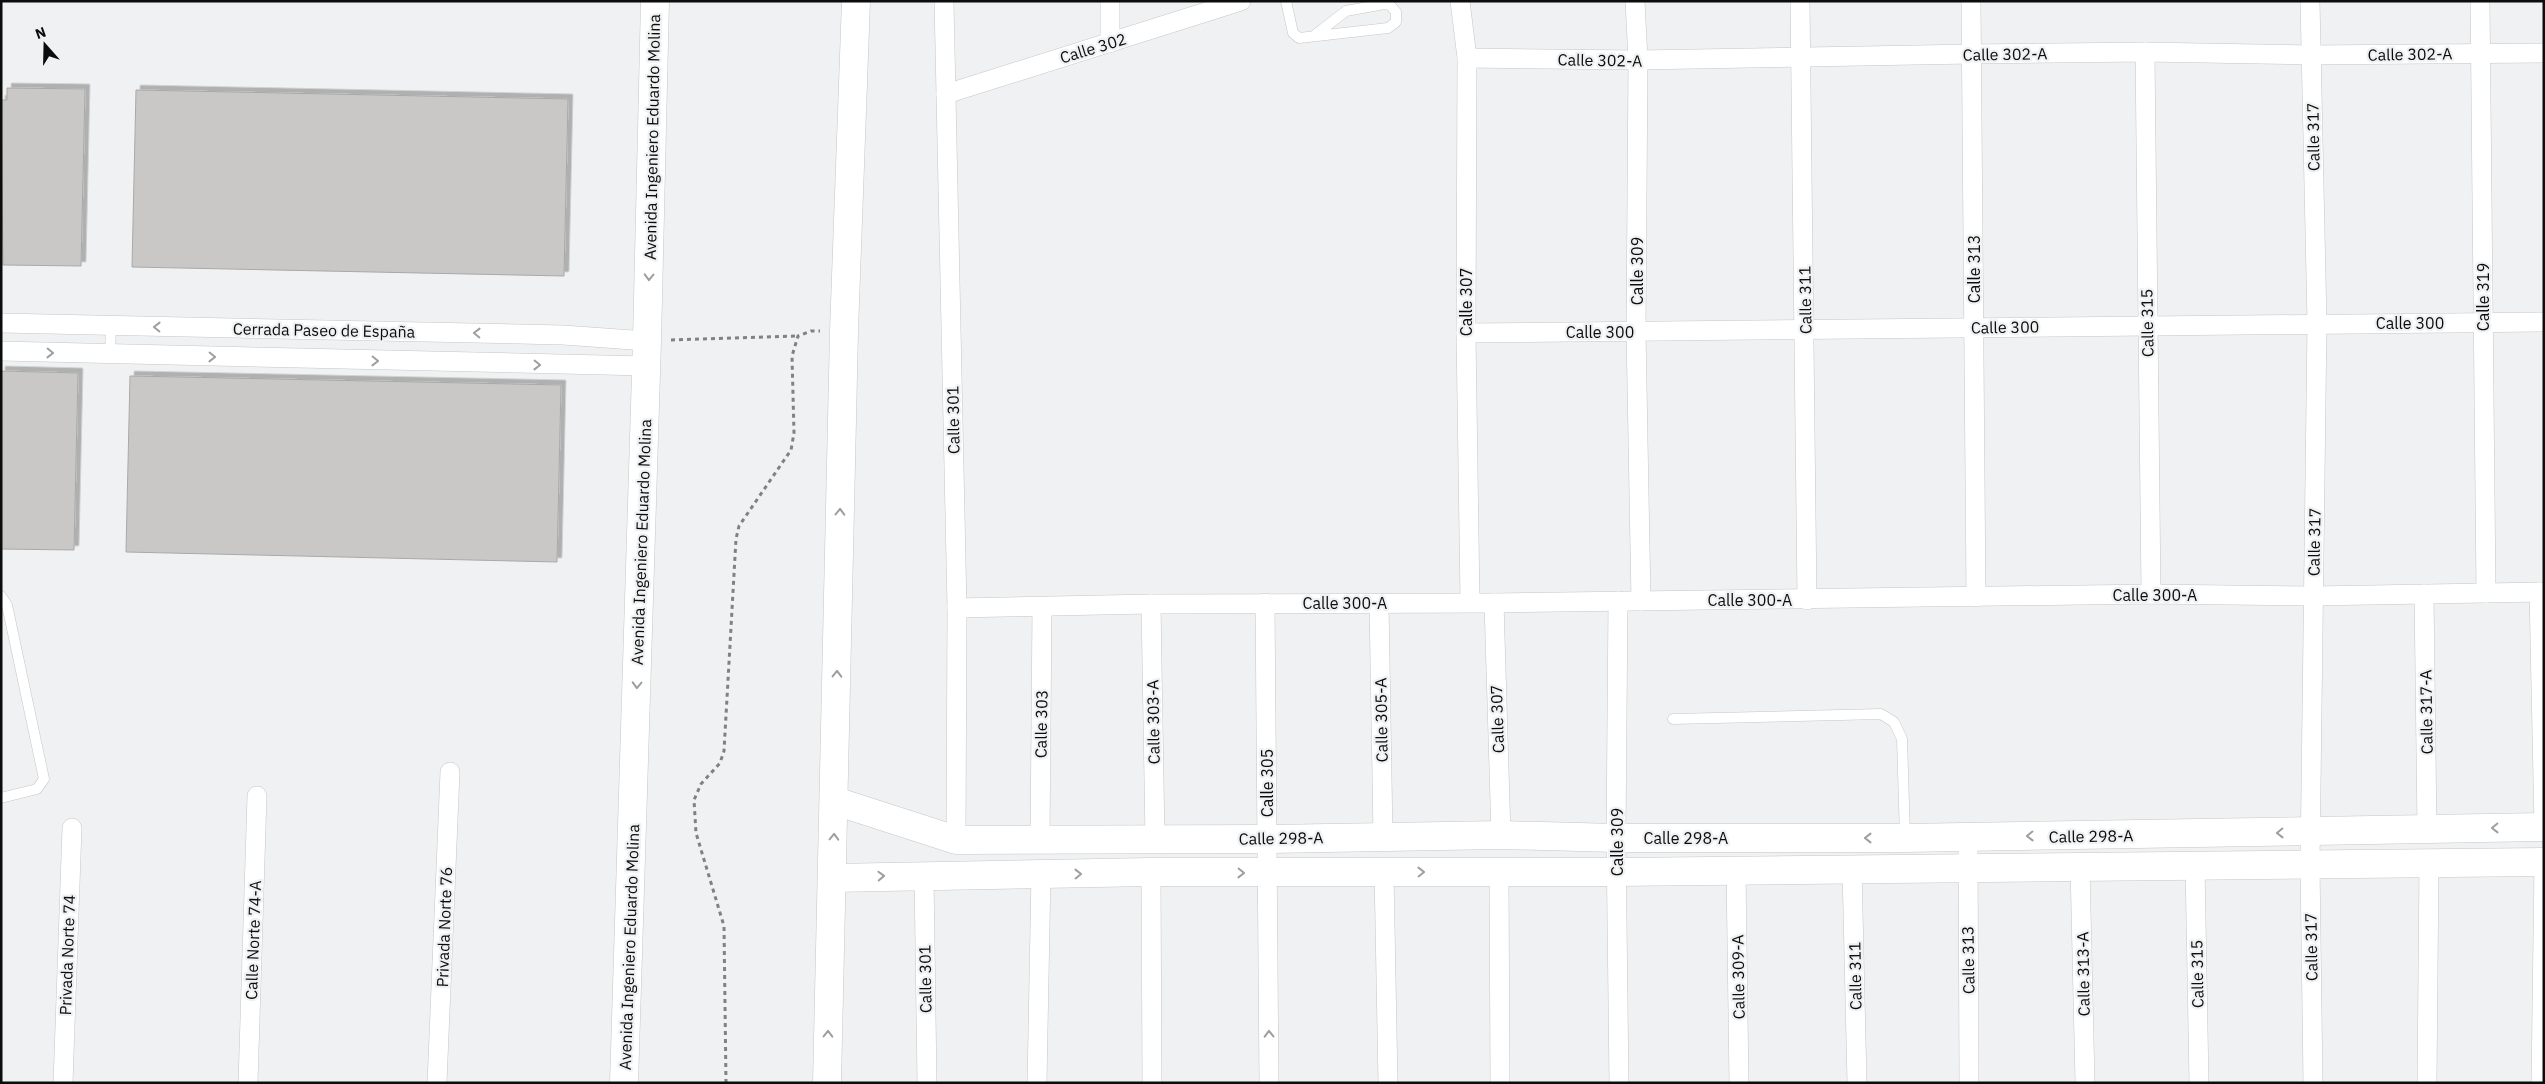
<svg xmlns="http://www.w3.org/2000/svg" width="2545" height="1084" font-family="'IBM Plex Sans',sans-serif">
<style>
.building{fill:#cac8c6;stroke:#aba9a7;filter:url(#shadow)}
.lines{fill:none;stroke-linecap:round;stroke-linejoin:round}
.lane-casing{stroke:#c5c6c8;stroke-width:11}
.street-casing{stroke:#c5c6c8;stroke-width:20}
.secondary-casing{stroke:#c5c6c8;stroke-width:29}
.primary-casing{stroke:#c5c6c8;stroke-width:29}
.path{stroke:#808282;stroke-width:3;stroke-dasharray:4 4;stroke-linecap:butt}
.lane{stroke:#fff;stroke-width:10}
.street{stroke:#fff;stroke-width:19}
.secondary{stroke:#fff;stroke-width:28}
.primary{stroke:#fff;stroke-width:28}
.oneway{stroke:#9d9e9e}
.labels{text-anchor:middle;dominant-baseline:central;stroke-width:4.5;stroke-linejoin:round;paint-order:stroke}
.street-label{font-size:16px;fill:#0b0c0c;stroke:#eff1f2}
</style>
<defs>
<filter id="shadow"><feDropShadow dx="4.5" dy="-4.5" stdDeviation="0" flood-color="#0004"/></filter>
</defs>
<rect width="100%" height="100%" fill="#eff1f2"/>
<!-- building -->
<g class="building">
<polygon points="7,88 85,89 81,266 3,265 1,100 7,100"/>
<polygon points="136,90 568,99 564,276 132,267"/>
<polygon points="1,371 78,373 74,550 1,549"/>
<polygon points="130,376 561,385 557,562 126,552"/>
</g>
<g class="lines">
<defs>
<g id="lane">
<polyline points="1286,1 1293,33 1299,38 1388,28 1396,22 1396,12 1390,5 1384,4 1346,11 1315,35"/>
<polyline points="110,354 111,326"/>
<polyline points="1,596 7,605 44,779 37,789 1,798"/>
<polyline points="1673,719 1881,714 1894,722 1902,739 1905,837"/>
</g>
<g id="street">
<polyline points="944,1 957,608 956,840"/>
<polyline points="1110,1 1110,43"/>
<polyline points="1460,1 1467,58 1466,333 1470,602"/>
<polyline points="1635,1 1638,60 1636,332 1641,601"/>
<polyline points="1800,1 1807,600"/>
<polyline points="1971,1 1976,597"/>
<polyline points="2310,1 2317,323 2310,865 2313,1083"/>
<polyline points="2480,1 2486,593"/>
<polyline points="2145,52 2151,594"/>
<polyline points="1467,58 1638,60 1972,54 2145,52 2311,55 2544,53"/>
<polyline points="946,94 1241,1"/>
<polyline points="1,323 563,335 647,341"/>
<polyline points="1466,333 2544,322"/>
<polyline points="1,351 646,366"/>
<polyline points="2539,592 2544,827"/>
<polyline points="2424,594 2427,830"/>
<polyline points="1618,601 1616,838 1619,1083"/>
<polyline points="1265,603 1269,1083"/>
<polyline points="1379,603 1383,836"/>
<polyline points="1494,603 1501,835"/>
<polyline points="1151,604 1155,839"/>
<polyline points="957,608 1151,604 1494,603 2151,594 2313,596 2544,592"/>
<polyline points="1968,837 1969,1083"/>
<polyline points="1040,840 1042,607"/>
<polyline points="2195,865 2199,1083"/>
<polyline points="2080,866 2085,1083"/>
<polyline points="1852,869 1857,1083"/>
<polyline points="1499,870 1500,1083"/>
<polyline points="1736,871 1739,1083"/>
<polyline points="1151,872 1152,1083"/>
<polyline points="1384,872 1388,1083"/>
<polyline points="924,875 927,1083"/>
<polyline points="63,1083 72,828"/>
<polyline points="248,1083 257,796"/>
<polyline points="437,1083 450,772"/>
<polyline points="1037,1083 1041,874"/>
<polyline points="2427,1083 2429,863"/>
<polyline points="2541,1083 2544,862"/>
</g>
<g id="secondary">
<polyline points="835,801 956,840 1267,839 1501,835 1616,838 1905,838 2544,827"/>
<polyline points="832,878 1151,872 1617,872 2544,862"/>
</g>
<g id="primary">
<polyline points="624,1083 647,341 655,1"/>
<polyline points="827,1083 844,331 856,1"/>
</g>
</defs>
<!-- lane casing -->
<use href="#lane" class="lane-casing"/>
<!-- street casing -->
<use href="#street" class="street-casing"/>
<!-- secondary casing -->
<use href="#secondary" class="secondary-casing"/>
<!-- primary casing -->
<use href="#primary" class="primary-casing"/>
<!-- path -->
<g class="path">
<polyline points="671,340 798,336"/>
<polyline points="726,1083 724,926 696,833 694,800 701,784 720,763 724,751 736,539 739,526 791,450 794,433 792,356 798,336 811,331 820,331"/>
</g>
<!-- lane -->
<use href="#lane" class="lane"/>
<!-- street -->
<use href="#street" class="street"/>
<!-- secondary -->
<use href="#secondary" class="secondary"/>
<!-- primary -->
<use href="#primary" class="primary"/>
</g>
<!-- one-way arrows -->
<defs><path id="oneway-chevron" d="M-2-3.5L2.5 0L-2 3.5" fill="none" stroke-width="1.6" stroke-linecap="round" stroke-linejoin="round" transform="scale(1.25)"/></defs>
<g class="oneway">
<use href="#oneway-chevron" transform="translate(649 277) rotate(91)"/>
<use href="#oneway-chevron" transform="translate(157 327) rotate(-179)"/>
<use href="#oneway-chevron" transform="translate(477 333) rotate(-179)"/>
<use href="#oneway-chevron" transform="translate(50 353) rotate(1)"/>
<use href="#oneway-chevron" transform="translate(212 357) rotate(1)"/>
<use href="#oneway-chevron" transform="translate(375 361) rotate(1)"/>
<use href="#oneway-chevron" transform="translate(537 365) rotate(1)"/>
<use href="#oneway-chevron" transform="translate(840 512) rotate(-89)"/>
<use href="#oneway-chevron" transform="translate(837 674) rotate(-89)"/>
<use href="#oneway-chevron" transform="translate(637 685) rotate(92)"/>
<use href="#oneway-chevron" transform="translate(2495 828) rotate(179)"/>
<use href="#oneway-chevron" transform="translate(2280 833) rotate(179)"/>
<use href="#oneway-chevron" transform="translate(2030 836) rotate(179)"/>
<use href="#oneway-chevron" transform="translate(834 837) rotate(-88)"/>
<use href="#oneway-chevron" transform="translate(1868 838) rotate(180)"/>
<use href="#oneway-chevron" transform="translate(1421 872) rotate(-1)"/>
<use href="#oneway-chevron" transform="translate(1241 873) rotate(1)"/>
<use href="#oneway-chevron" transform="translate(1078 874) rotate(-1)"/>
<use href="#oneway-chevron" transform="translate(881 876) rotate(-2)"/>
<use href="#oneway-chevron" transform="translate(828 1034) rotate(-89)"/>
<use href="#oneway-chevron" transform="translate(1269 1034) rotate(-91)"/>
</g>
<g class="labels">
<!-- street labels -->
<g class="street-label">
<text transform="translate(1093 48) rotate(-17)">Calle 302</text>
<text transform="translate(2005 54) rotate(-1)">Calle 302-A</text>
<text transform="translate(2410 54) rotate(-1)">Calle 302-A</text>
<text transform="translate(1600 60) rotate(1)">Calle 302-A</text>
<text transform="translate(652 137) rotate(-89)">Avenida Ingeniero Eduardo Molina</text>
<text transform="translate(2313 137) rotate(-91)">Calle 317</text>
<text transform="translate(1974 269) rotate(-90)">Calle 313</text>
<text transform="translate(1637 271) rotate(-90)">Calle 309</text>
<text transform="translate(2483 297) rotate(-90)">Calle 319</text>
<text transform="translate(1805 300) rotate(-91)">Calle 311</text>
<text transform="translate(1466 302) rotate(-90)">Calle 307</text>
<text transform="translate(2147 323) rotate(-91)">Calle 315</text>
<text x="2410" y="323">Calle 300</text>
<text transform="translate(2005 327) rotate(-1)">Calle 300</text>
<text transform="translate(324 330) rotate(1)">Cerrada Paseo de España</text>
<text x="1600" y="332">Calle 300</text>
<text transform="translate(953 420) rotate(-91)">Calle 301</text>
<text transform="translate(641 542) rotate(-88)">Avenida Ingeniero Eduardo Molina</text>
<text transform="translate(2314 542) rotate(-89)">Calle 317</text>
<text x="2155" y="595">Calle 300-A</text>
<text x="1750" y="600">Calle 300-A</text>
<text x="1345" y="603">Calle 300-A</text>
<text transform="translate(2426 712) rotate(-91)">Calle 317-A</text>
<text transform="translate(1497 719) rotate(-92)">Calle 307</text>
<text transform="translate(1381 720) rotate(-91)">Calle 305-A</text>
<text transform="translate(1153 722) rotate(-91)">Calle 303-A</text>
<text transform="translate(1041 724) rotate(-89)">Calle 303</text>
<text transform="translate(1267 783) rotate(-90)">Calle 305</text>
<text transform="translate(2091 836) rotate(-1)">Calle 298-A</text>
<text transform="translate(1281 838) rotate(-1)">Calle 298-A</text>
<text x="1686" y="838">Calle 298-A</text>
<text transform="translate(1617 842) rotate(-90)">Calle 309</text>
<text transform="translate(444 927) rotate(-88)">Privada Norte 76</text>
<text transform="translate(253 940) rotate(-88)">Calle Norte 74-A</text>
<text transform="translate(629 947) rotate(-88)">Avenida Ingeniero Eduardo Molina</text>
<text transform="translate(2311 947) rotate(-91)">Calle 317</text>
<text transform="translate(67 955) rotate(-88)">Privada Norte 74</text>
<text transform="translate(1968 960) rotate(-91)">Calle 313</text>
<text transform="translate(2083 974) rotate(-91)">Calle 313-A</text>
<text transform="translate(2197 974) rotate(-91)">Calle 315</text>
<text transform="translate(1855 976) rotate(-91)">Calle 311</text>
<text transform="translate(1738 977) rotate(-91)">Calle 309-A</text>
<text transform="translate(925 979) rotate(-91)">Calle 301</text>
</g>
</g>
<!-- border -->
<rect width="2545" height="1084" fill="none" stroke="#0b0c0c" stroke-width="5"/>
<!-- north arrow -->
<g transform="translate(45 45) rotate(340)" stroke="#eff1f2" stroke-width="4" paint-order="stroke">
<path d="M0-4L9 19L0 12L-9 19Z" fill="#0b0c0c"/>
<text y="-8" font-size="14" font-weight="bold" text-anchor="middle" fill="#0b0c0c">N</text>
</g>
</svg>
